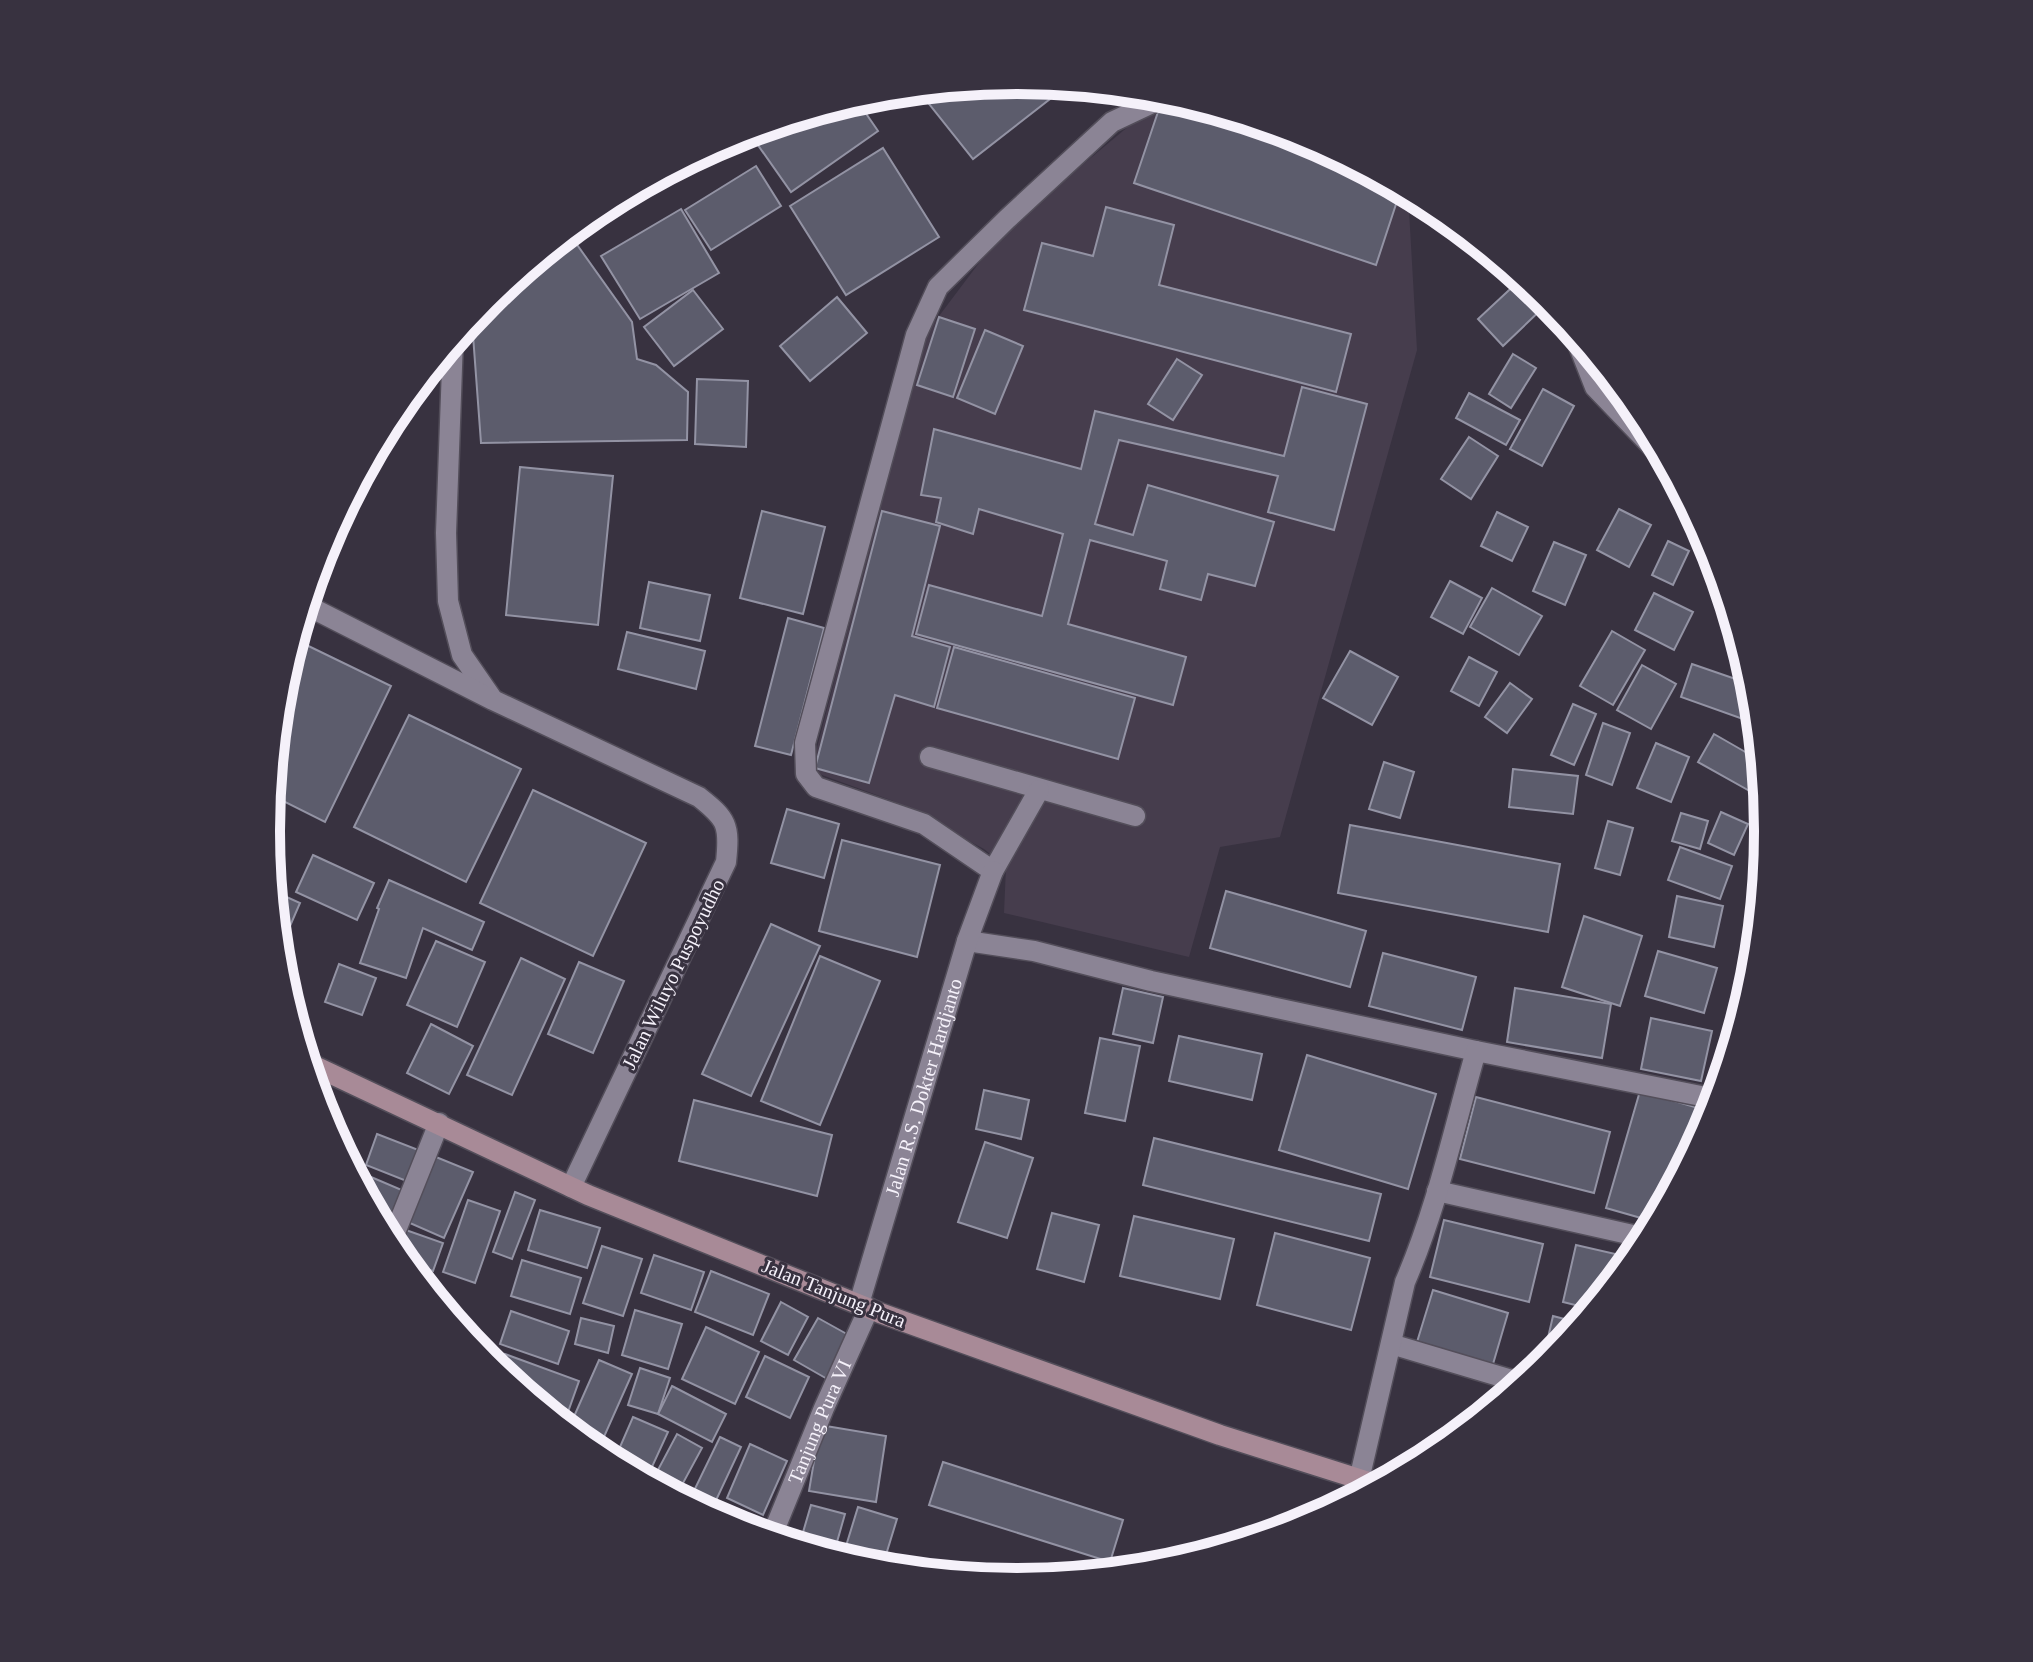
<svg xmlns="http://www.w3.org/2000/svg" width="2033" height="1662" font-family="Georgia,serif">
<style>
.medical{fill:#463d4d}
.building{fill:#5c5c6c;stroke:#9393a4;stroke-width:2}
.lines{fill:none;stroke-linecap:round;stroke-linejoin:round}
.lane-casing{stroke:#534e5a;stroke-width:23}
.street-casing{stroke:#534e5a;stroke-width:23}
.secondary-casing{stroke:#534e5a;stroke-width:23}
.lane{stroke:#8b8495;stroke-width:20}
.street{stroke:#8b8495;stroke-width:20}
.secondary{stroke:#a88a97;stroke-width:20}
.labels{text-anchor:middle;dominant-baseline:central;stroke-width:6;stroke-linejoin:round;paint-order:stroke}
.street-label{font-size:20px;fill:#f5f1fa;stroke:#383240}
.rim{fill:none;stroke:#f5f1fa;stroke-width:10}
</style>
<rect width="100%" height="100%" fill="#383240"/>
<!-- medical -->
<polygon class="medical" points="1169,96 1304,137 1408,193 1417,350 1280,837 1220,847 1189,957 1004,913 1006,867 984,849 893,801 811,771 924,336 1003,231 1160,100"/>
<!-- building -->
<g class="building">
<polygon points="1017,80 1053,84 1059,92 973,159 918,90"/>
<polygon points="856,99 878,131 791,192 748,131"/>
<polygon points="1162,100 1360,167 1401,189 1376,265 1134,183"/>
<polygon points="883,148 939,237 846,295 790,206"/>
<polygon points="756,166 781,206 711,250 685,210"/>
<polygon points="1106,207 1174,225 1159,285 1351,334 1336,392 1024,310 1042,243 1093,256"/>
<polygon points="681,209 719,273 640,319 601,256"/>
<polygon points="568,232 632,322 637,359 656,365 688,392 687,440 481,443 473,335 478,309 486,300"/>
<polygon points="1521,279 1546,305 1503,346 1478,319"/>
<polygon points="693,290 723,329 674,366 644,327"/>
<polygon points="837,297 867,333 810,381 780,346"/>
<polygon points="939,317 975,329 953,397 917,385"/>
<polygon points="985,330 1023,346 995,414 957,398"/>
<polygon points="1513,354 1536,368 1511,408 1489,394"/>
<polygon points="1177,359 1202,375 1173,420 1148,404"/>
<polygon points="697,379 748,381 746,447 695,444"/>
<polygon points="1302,387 1367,404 1334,530 1268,512 1278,476 1119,440 1095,524 1133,535 1148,485 1274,522 1255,586 1208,574 1201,600 1160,589 1167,561 1090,540 1068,624 1186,657 1173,705 916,634 929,585 1042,616 1063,534 979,509 973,534 936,522 941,498 921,495 934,429 1081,469 1095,411 1284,456"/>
<polygon points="1543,389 1574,406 1542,466 1510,449"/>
<polygon points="1469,393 1520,420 1506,445 1456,418"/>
<polygon points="1469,437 1498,456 1471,499 1441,479"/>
<polygon points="520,467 613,476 598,625 506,615"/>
<polygon points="1619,509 1651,525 1629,567 1597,550"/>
<polygon points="762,511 825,527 803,614 740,598"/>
<polygon points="882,511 940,526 912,636 950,647 934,707 895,695 869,783 815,768"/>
<polygon points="1497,512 1528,527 1512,561 1481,546"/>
<polygon points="1668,541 1689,551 1673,585 1652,575"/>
<polygon points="1554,542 1586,555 1565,605 1533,591"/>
<polygon points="1450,581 1482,598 1463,634 1431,617"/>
<polygon points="649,582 710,595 700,641 640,628"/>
<polygon points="1492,588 1542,616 1519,655 1470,627"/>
<polygon points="1654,593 1693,612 1674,650 1635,630"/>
<polygon points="788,618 824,628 791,755 755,746"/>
<polygon points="1612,631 1645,650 1613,705 1580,686"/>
<polygon points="627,632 705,651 696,689 618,669"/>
<polygon points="294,639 391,686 325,822 269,794 280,684"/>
<polygon points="954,647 1135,698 1118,759 937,708"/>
<polygon points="1350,651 1398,677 1372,725 1323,698"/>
<polygon points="1469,657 1497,672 1479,706 1451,691"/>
<polygon points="1692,664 1753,685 1757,724 1681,697"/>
<polygon points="1642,665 1676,684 1651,729 1617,710"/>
<polygon points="1510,683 1532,699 1507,733 1485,717"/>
<polygon points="1573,704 1596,714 1574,765 1551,755"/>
<polygon points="409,715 521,769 466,882 354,827"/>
<polygon points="1603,723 1630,733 1612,785 1586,775"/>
<polygon points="1714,734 1761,761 1763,781 1755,794 1698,762"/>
<polygon points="1656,743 1689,757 1671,802 1637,788"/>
<polygon points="1384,762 1414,772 1400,818 1369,809"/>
<polygon points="1513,769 1578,776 1573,814 1509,807"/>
<polygon points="533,790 646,843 593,956 480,903"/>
<polygon points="787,809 839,824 824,878 771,863"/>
<polygon points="1721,812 1748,824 1734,855 1708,843"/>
<polygon points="267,813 273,816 266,832 266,831"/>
<polygon points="1681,813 1708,821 1700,849 1672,841"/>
<polygon points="1608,821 1633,828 1620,875 1595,868"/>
<polygon points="1350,825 1560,864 1548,932 1338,893"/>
<polygon points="842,840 940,865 917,957 819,931"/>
<polygon points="1680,847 1732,866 1720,899 1668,880"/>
<polygon points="313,855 374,883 357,920 296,892"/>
<polygon points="389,880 484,922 472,950 423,928 406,978 360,963 379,909 377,908"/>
<polygon points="271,890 300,903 278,954"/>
<polygon points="1226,891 1366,931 1350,987 1210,948"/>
<polygon points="1677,896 1723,906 1714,947 1669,937"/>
<polygon points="1584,916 1642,936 1620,1006 1562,987"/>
<polygon points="771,924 820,946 751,1096 702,1074"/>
<polygon points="436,941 485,962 457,1027 407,1005"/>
<polygon points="1658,951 1717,968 1704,1013 1645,996"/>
<polygon points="1383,953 1476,977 1462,1030 1369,1006"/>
<polygon points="820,956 880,981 820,1125 761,1101"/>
<polygon points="521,958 565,979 512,1095 467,1075"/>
<polygon points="579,962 624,981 593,1053 548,1034"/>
<polygon points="339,964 376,978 362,1015 325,1002"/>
<polygon points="1123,988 1163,997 1153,1043 1113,1034"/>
<polygon points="1515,988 1611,1004 1602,1058 1507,1042"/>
<polygon points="1651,1018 1712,1031 1701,1081 1641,1069"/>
<polygon points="431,1024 473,1046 449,1094 407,1073"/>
<polygon points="1179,1036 1262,1054 1252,1100 1169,1081"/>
<polygon points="1100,1038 1140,1046 1125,1121 1085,1113"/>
<polygon points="1307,1055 1436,1094 1408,1189 1279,1150"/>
<polygon points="984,1090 1029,1100 1021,1139 976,1129"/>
<polygon points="1640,1091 1712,1112 1655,1222 1606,1208"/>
<polygon points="1476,1097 1610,1132 1594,1193 1460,1159"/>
<polygon points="694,1100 832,1135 817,1196 679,1161"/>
<polygon points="377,1134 421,1151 409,1182 366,1165"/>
<polygon points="1154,1138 1381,1194 1369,1241 1143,1185"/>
<polygon points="985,1142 1033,1158 1007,1238 958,1222"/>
<polygon points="338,1146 356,1153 350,1169"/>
<polygon points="431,1155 473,1172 444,1238 403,1220"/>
<polygon points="357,1171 404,1191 390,1227 378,1222 354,1177"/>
<polygon points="515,1192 535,1200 512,1259 493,1252"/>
<polygon points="468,1200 500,1211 475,1283 443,1272"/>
<polygon points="540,1210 600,1228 587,1268 528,1250"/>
<polygon points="1052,1213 1099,1225 1084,1282 1037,1269"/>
<polygon points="1134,1216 1234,1239 1220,1299 1120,1276"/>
<polygon points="1444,1220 1543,1244 1529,1302 1430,1277"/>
<polygon points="403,1229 443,1243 433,1271 402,1261 395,1252"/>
<polygon points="1275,1233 1370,1258 1351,1330 1257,1305"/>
<polygon points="1576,1245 1633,1258 1591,1309 1563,1302"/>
<polygon points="602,1246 642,1259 623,1316 583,1303"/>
<polygon points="654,1255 704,1272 691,1310 641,1293"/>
<polygon points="522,1260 581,1278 570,1314 511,1296"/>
<polygon points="711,1271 769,1294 753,1335 695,1312"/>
<polygon points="1433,1290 1508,1313 1493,1364 1417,1342"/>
<polygon points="781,1302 808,1317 788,1355 761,1341"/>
<polygon points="635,1310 682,1324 668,1369 622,1355"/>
<polygon points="511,1311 569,1331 558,1364 500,1344"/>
<polygon points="1553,1316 1580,1323 1541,1368"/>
<polygon points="581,1318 614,1326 608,1353 575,1344"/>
<polygon points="818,1318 854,1338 829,1380 794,1360"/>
<polygon points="706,1327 759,1352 735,1404 682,1379"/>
<polygon points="505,1354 579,1381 568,1412 528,1397 498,1372"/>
<polygon points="765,1356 809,1377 790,1418 746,1397"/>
<polygon points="599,1360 632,1374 599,1448 580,1440 568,1430"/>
<polygon points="640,1368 670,1378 658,1414 628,1405"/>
<polygon points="672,1386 726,1414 712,1442 658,1414"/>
<polygon points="633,1417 668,1432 646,1480 613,1463"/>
<polygon points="820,1425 886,1436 876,1502 809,1491"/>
<polygon points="677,1434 702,1448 676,1496 651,1483"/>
<polygon points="720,1437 741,1447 711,1511 689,1501"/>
<polygon points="750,1444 787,1461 763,1515 727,1498"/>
<polygon points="943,1462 1123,1520 1110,1562 929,1505"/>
<polygon points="811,1505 845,1514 833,1556 799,1546"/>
<polygon points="722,1507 759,1525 755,1533 716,1518"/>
<polygon points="858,1507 897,1519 885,1558 846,1546"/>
</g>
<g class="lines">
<defs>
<g id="lane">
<polyline points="930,757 1135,816"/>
<polyline points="1039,790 993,871 924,824 816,787 806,774 805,743 916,335 938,287 1007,219 1112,122 1167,96"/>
<polyline points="967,941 1034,951 1151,981 1476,1051"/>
<polyline points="390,1245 439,1123"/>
</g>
<g id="street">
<polyline points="1573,331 1595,387 1666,461"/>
<polyline points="453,340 446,533 448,601 462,655 491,697"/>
<path d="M304,604L493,700L699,797C727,819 730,825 726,862L571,1187"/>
<polyline points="1437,1191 1646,1238"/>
<path id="s1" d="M859,1304L967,941L993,871"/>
<polyline points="1391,1344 1522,1383"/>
<path d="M1359,1480L1405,1282C1437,1208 1454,1128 1476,1051L1716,1099"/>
<path id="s2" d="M771,1538L824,1408L869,1308"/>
</g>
<polyline id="secondary" points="306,1062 588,1195 880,1313 1220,1435 1378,1485"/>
</defs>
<!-- lane casing -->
<use href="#lane" class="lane-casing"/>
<!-- street casing -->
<use href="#street" class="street-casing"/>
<!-- secondary casing -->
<use href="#secondary" class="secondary-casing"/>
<!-- lane -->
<use href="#lane" class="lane"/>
<!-- street -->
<use href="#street" class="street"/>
<!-- secondary -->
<use href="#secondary" class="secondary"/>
</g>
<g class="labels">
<!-- street labels -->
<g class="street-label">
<text transform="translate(673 974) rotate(-64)">Jalan Wiluyo Puspoyudho</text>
<text stroke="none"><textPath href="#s1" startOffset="226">Jalan R.S. Dokter Hardjanto</textPath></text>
<text transform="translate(834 1293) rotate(22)">Jalan Tanjung Pura</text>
<text stroke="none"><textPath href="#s2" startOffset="126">Tanjung Pura VI</textPath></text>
</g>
</g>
<!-- crop -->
<path d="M0 0H2033V1662H0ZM280 831a737 737 0 1 1 1474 0a737 737 0 1 1-1474 0Z" fill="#383240" fill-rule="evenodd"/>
<path class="rim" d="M280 831a737 737 0 1 1 1474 0a737 737 0 1 1-1474 0Z"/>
</svg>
